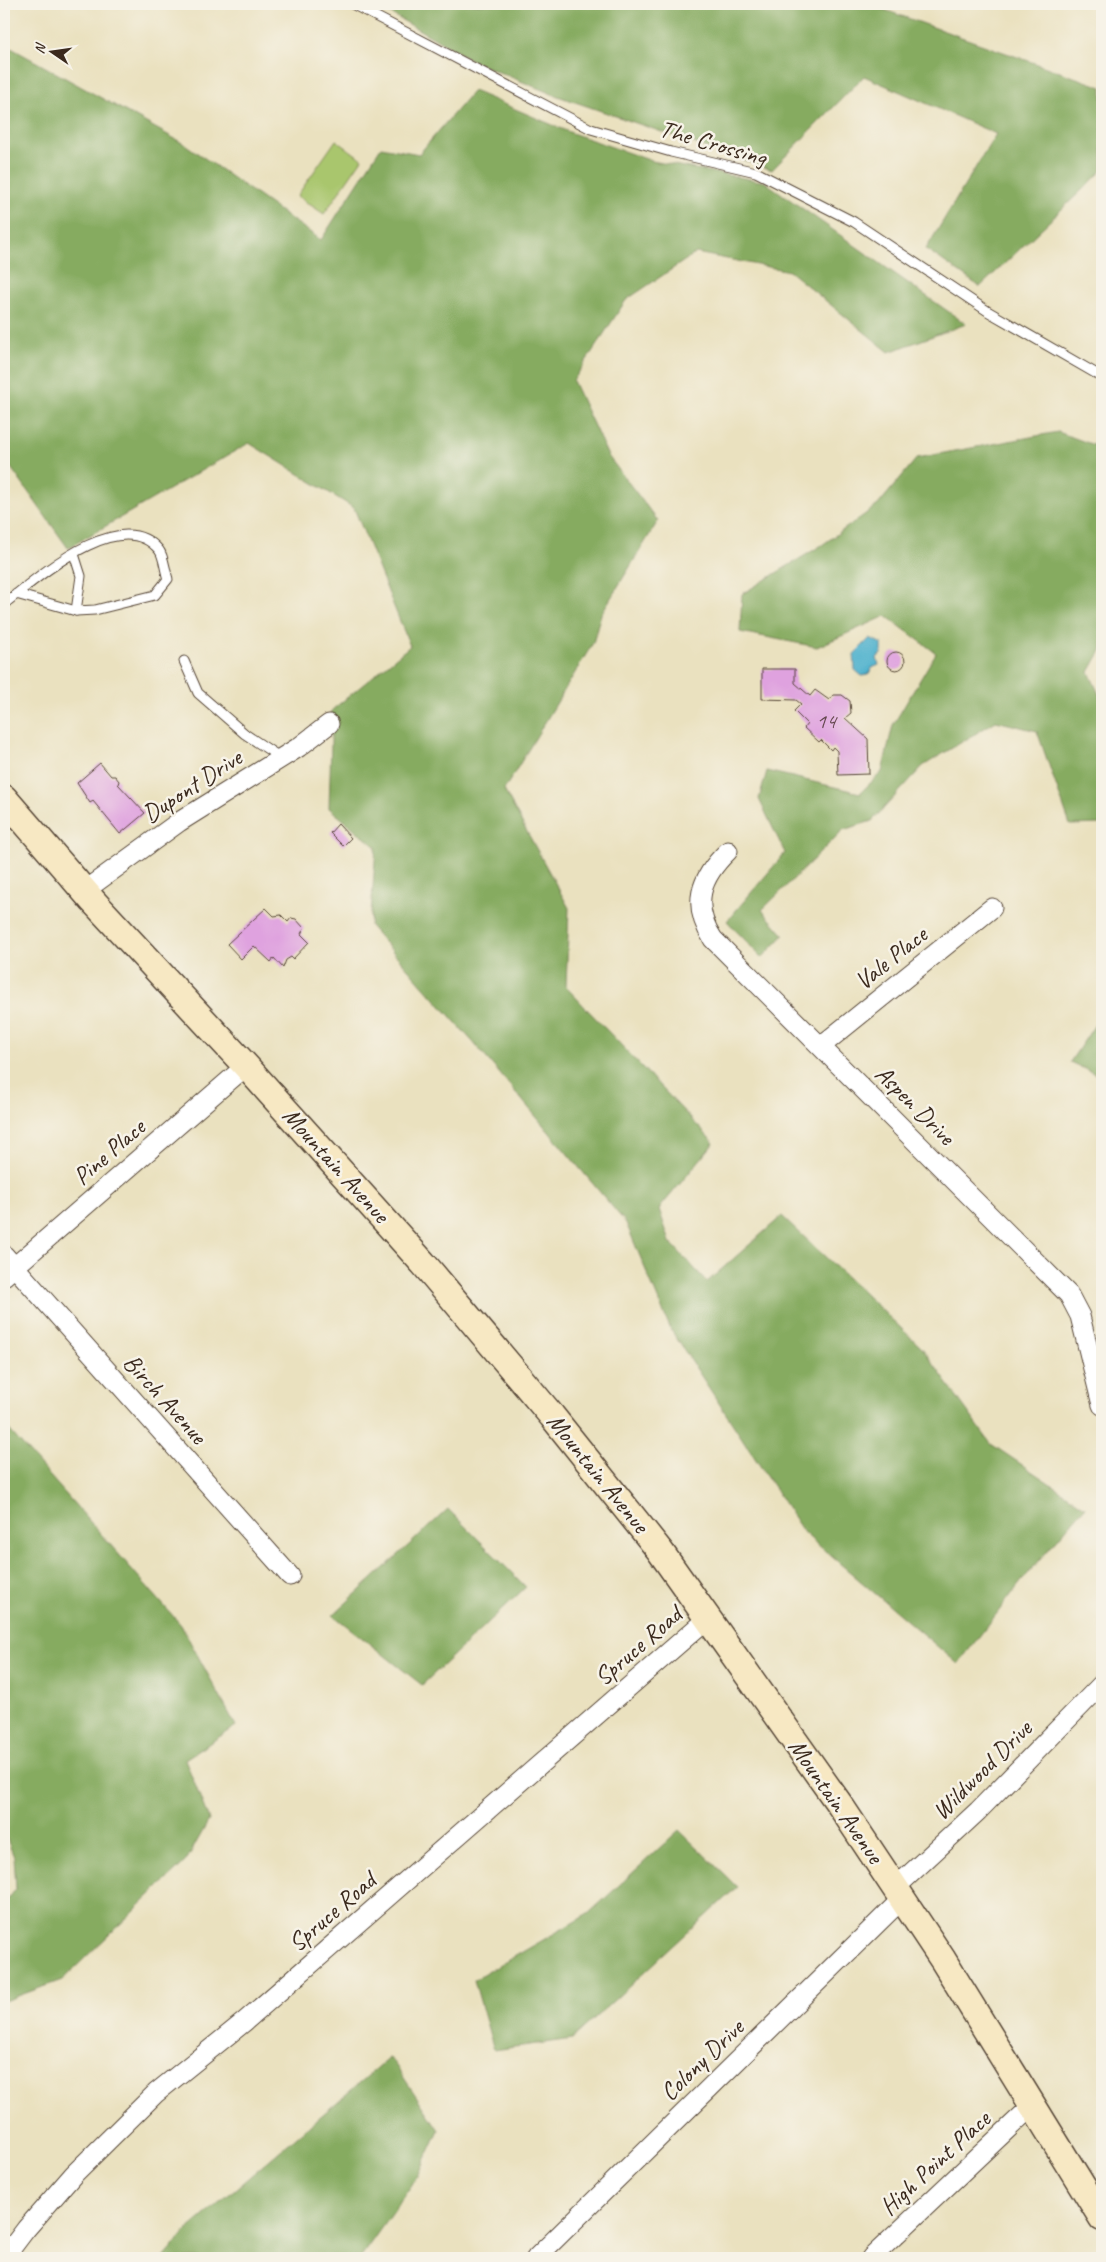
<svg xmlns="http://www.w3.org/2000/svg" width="1106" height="2262" font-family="Caveat,sans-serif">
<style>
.green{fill:#a9c66d;stroke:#727846}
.forest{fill:#86ab60;stroke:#606a3f}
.water{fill:#4eb1cd;stroke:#446e76}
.building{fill:#dfa2df}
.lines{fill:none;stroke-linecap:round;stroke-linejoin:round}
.lane-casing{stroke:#554536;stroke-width:11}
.street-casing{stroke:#554536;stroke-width:21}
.secondary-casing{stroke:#554536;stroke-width:29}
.lane{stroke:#fff;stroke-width:9}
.street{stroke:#fff;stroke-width:19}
.secondary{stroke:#f7e8c3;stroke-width:26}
.labels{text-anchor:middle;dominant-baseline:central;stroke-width:5;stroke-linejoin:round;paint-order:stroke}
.number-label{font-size:22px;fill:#64484e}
.street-label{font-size:25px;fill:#3b2a1e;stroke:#f7f3e8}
</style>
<rect width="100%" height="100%" fill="#f7f3e8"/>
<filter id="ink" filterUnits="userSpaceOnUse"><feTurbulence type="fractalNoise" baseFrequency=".02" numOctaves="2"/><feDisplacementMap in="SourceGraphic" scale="10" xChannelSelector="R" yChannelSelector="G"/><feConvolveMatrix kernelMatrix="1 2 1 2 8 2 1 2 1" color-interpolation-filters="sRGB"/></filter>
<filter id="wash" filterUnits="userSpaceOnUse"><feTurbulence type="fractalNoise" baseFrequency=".0096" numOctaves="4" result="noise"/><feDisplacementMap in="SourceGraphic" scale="20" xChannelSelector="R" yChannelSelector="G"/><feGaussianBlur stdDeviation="1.12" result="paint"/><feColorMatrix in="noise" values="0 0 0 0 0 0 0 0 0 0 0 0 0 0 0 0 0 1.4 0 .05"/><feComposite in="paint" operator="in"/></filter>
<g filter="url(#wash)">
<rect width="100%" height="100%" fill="#eae1bf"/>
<!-- green -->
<polygon class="green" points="336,140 362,159 324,214 297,196"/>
<!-- forest -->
<g class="forest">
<polygon points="374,4 868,4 1102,87 1102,171 980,287 926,249 996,134 864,76 772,170 552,94 477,63"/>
<polygon points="4,44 186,145 321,240 381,147 419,154 473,91 569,132 652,161 765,182 966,324 889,352 789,271 696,253 626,300 573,381 608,456 658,521 601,614 593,643 504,790 569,908 566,987 714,1143 659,1209 670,1242 707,1282 782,1216 922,1348 991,1444 1085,1507 1021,1582 958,1664 804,1533 671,1330 626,1223 473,1042 370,926 376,847 329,808 332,710 410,646 354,508 249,443 68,548 4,458"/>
<polygon points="1058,432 1102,448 1102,649 1089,672 1102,701 1102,824 1070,825 1037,731 996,721 923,766 872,821 843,830 762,910 784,935 762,958 727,921 785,853 759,799 767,771 860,793 882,772 893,725 936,653 886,616 817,647 740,632 742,594 822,545 878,505 917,458"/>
<polygon points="1102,1014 1102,1077 1070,1062"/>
<polygon points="4,1424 181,1625 236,1726 185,1759 209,1820 186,1861 62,1980 4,2001 4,1904 16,1889 14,1857 4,1832"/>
<polygon points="448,1509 526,1587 422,1685 333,1615"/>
<polygon points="679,1830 737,1887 572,2039 494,2050 474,1980 588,1914"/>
<polygon points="390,2057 439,2130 418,2176 360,2258 164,2258 187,2230"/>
</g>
<!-- water -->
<polygon class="water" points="870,638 882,644 882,653 877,658 879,665 872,668 868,675 862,676 855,670 854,654"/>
<g id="blocks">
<!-- building -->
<g class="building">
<circle cx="896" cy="661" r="9"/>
<polygon points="762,669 795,669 795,683 810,696 815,690 829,700 833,695 842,695 850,701 851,713 845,718 868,739 869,774 838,775 837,751 833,747 831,750 821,740 819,742 804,728 807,724 794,711 801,704 796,700 762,699"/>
<polygon points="100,763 111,776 115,776 119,781 118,784 145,813 120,834 93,801 90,803 77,783"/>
<polygon points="338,824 351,838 343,846 330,833"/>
<polygon points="266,908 274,916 281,915 288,922 291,918 296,919 304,928 301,934 309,942 293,959 291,957 286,960 283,968 274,958 271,962 254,946 241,959 227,944"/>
</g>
</g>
</g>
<g filter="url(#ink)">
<use href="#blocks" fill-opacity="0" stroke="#554536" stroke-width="1"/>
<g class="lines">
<defs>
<g id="lane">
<polyline points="352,4 591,129 671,152 756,172 854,222 989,312 1102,377"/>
<polyline points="74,554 81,576 76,611"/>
<path d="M4,604C36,579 120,503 159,550C164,556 165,571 168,579L155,595L95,610L76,611L16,594"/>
<polyline points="184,661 198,693 245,734 281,758"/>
</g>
<g id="street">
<path d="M728,851C700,878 691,905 713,939L1069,1295L1080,1316L1102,1405"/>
<polyline points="84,891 179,822 299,747 329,724"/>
<polyline points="821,1046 992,908"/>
<polyline points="4,1255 290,1576"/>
<polyline points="4,1276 246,1066"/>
<polyline points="895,1888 978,1811 1102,1684"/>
<polyline points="4,2258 26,2229 74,2174 156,2093 244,2022 708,1618"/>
<polyline points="536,2258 903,1898"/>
<polyline points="871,2258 1034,2104"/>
</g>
<polyline id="secondary" points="4,798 93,901 246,1066 423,1263 552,1416 660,1551 840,1805 943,1960 1102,2218"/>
</defs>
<!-- lane casing -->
<use href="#lane" class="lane-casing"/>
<!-- street casing -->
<use href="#street" class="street-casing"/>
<!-- secondary casing -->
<use href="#secondary" class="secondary-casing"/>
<!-- lane -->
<use href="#lane" class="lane"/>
<!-- street -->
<use href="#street" class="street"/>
<!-- secondary -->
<use href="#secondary" class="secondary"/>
</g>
</g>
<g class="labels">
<!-- number labels -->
<g class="number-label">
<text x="826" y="721">14</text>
</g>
<!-- street labels -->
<g class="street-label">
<text transform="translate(713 143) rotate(16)">The Crossing</text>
<text transform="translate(192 786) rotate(-33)">Dupont Drive</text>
<text transform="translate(891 958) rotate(-39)">Vale Place</text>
<text transform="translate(915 1105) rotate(45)">Aspen Drive</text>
<text transform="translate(109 1152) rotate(-41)">Pine Place</text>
<text transform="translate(336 1165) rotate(48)">Mountain Avenue</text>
<text transform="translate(165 1399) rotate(48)">Birch Avenue</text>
<text transform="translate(598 1473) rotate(51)">Mountain Avenue</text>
<text transform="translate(638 1646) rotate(-41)">Spruce Road</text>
<text transform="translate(982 1770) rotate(-45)">Wildwood Drive</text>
<text transform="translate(836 1801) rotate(55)">Mountain Avenue</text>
<text transform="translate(332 1912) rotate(-41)">Spruce Road</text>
<text transform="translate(702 2060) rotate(-44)">Colony Drive</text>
<text transform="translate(935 2163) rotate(-43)">High Point Place</text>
</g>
</g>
<!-- margin -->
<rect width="1106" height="2262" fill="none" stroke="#f7f3e8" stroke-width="20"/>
<!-- north arrow -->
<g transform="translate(52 52) rotate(283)" stroke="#f7f3e8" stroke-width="4" paint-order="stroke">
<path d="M0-4L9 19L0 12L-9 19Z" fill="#3b2a1e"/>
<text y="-8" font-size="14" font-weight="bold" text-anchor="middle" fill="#3b2a1e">N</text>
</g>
</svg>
